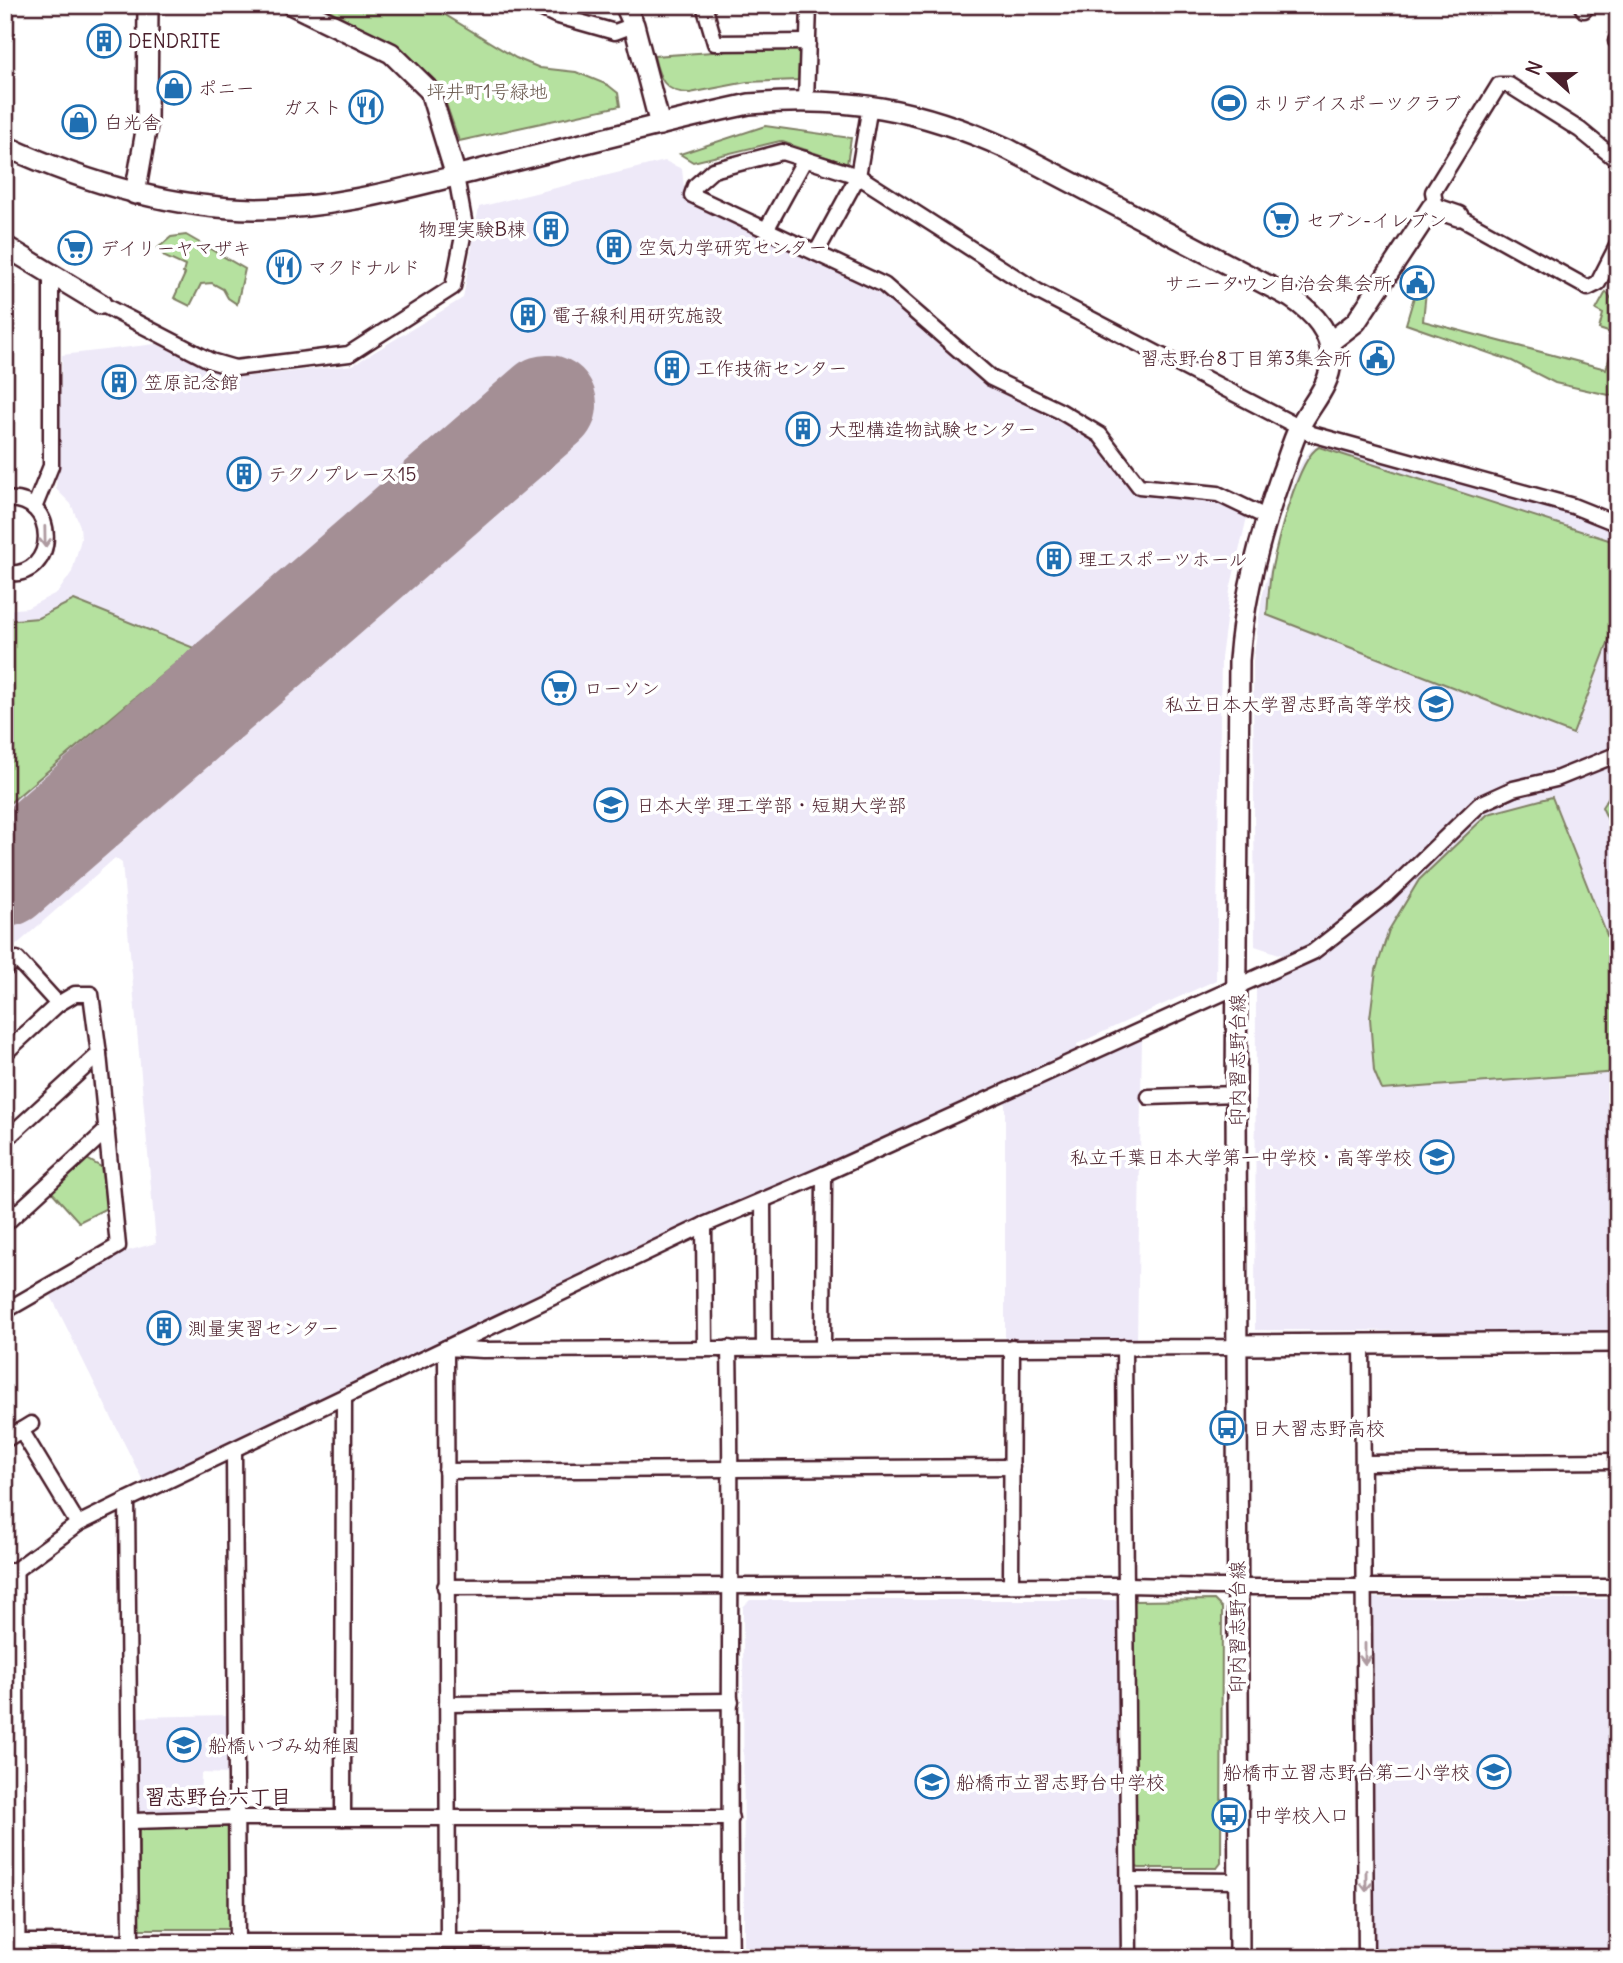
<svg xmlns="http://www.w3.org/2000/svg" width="1623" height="1963" font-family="Delius,'Klee One',sans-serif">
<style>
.built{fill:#eee9f8}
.green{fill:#b5e19f;stroke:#808065;stroke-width:2}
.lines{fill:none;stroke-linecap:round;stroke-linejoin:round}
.runway{stroke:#a48f95;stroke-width:100}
.street-casing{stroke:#4a1f2b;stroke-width:19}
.secondary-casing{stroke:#4a1f2b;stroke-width:24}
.street{stroke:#fff;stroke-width:14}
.secondary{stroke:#fff;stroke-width:19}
.oneway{stroke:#ae9aa0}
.labels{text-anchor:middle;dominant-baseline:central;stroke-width:7;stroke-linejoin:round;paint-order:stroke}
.poi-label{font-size:19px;fill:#4a1f2b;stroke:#fff;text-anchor:start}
.park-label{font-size:19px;fill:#6a594e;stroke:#fff}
.street-label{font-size:19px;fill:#4a1f2b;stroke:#fff}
.neighbourhood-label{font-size:21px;font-weight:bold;fill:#4a1f2b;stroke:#fff}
</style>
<rect width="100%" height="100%" fill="#fff"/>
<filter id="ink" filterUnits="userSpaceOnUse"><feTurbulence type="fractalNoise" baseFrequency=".0143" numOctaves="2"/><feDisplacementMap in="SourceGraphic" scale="14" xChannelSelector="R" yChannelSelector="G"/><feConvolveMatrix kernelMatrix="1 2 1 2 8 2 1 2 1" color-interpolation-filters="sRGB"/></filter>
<g filter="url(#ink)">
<!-- built -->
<g class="built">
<polygon points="665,161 682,169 685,197 879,290 990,386 1057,416 1097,439 1136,490 1215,501 1247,517 1230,590 1221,658 1216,980 1077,1044 1078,1050 443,1342 145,1485 51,1296 120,1253 156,1243 122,863 115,858 5,955 5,610 27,608 58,592 72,572 81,539 80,526 71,504 56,489 62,355 156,344 233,378 353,365 463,298 479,207"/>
<polygon points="1320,445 1555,508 1618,533 1618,746 1556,772 1512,783 1475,798 1382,889 1308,947 1291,958 1255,946 1253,661 1262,597 1290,495 1298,470 1305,457 1313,448"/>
<polygon points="1618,760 1618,1332 1255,1330 1256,985 1295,969 1315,957 1483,809 1517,795"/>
<polygon points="1142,1038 1137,1342 1005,1341 1005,1099"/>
<polygon points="1370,1598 1618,1599 1618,1952 1376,1952 1371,1946"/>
<polygon points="750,1600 1119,1600 1120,1958 744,1958 743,1607"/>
<polygon points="229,1715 230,1774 201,1773 200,1813 142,1814 137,1808 138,1717"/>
</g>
<!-- green -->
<g class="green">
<polygon points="319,5 429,5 516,58 540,68 576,72 608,85 618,93 620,106 459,141 441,89 398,46"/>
<path d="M800,46L798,80L747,82L690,93C664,93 659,78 654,56Z"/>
<polygon points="765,126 851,138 847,164 780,141 693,162 680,154"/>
<polygon points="186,235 245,269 237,304 228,298 223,289 212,283 201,284 190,306 174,298 185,274 183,273 185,266 165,257 158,248 171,237"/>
<polygon points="1427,281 1423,321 1606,369 1617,335 1599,329 1603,314 1596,310 1606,292 1618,306 1618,397 1555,383 1512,361 1406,324 1414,297 1409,289"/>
<path d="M1319,447L1618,543V617L1573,734L1267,615C1268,601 1269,586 1271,572C1276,547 1298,457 1319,447Z"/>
<polygon points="74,600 194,648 5,807 5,621 38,618"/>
<polygon points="1618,783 1618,842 1602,807"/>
<polygon points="1552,797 1618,963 1618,1072 1382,1090 1374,1071 1370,1018 1376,970 1389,930 1419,880 1488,814"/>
<polygon points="85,1158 101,1167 107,1208 79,1222 51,1191"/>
<polygon points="1214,1600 1222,1608 1221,1863 1217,1868 1139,1868 1132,1865 1133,1601"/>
<polygon points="143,1826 228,1827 233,1831 233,1929 139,1929 139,1831"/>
</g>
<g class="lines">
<!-- runway -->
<polyline class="runway" points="5,877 547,405"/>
<defs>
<g id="street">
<polyline points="534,5 555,15 615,32 634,25"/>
<polyline points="704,5 715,43 808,42"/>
<polyline points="1581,5 1584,10 1588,5"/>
<polyline points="1618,39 1616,41 1618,43"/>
<polyline points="806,101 809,5"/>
<polyline points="1436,207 1433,192 1499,85 1509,85 1580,130 1618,161"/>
<polyline points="1458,216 1588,288 1598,283 1618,244"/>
<polyline points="766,230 805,159"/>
<polyline points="816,253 858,176 870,106"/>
<polyline points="101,304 211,361 235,368 349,354 453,287 465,226 456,176"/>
<path d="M5,500C59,493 60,580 5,573"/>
<polyline points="34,508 51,466 51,275"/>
<polyline points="1266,517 1218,494 1139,486 1100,435 1060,411 991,378 884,285 692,195 695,186 713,170 782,152 858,176 1037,291 1312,434 1573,506 1618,524"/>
<polyline points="5,969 17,959 58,1004"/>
<polyline points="5,1053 58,1004 75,994 91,994 99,1054 118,1246 5,1311"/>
<polyline points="1149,1097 1236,1094"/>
<polyline points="5,1140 99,1054"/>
<polyline points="763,1201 764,1348"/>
<polyline points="5,1224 107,1130"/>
<polyline points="704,1225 705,1349"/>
<polyline points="1362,1342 1366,1958"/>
<polyline points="1124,1347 1129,1958"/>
<path d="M729,1348C733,1552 727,1755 731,1958"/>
<polyline points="823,1348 824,1174"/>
<polyline points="21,1430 78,1524"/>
<polyline points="5,1440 31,1424"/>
<polyline points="234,1450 237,1942"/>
<polyline points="1364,1463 1618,1461"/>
<polyline points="446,1471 1012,1467"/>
<polyline points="127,1500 131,1942"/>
<polyline points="6,1577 78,1524 127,1500 704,1225 824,1174 1313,952 1386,895 1480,804 1513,789 1556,779 1618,754"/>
<polyline points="1011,1585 1012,1347"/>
<polyline points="445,1587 1127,1585 1215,1587 1618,1587"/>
<polyline points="447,1704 731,1701"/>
<polyline points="343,1818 344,1398"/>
<polyline points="132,1821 237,1818 731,1818"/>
<polyline points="1128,1880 1239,1881"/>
<polyline points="5,1942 730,1942"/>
<polyline points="448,1942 446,1348 483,1350 1228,1347 1237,1345"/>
<polyline points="1580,1958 1618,1958"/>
</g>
<g id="secondary">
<polyline points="292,5 391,53 430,91 456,176"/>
<polyline points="625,5 634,25 660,125"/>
<path d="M5,146C84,182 169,208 256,209C331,209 403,189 475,171C567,148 657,124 749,104C847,96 919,108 1008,149L1290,297C1313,312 1333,332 1331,361C1330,387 1310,405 1299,428C1292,442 1288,458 1282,473C1260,534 1244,595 1239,660L1236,1094L1239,1958"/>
<polyline points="135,194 147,125 148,5"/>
<polyline points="5,246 101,304"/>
<polyline points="1330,342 1356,322 1432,207 1458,216"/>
<polyline points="1237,1345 1618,1342"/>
<polyline points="13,1573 15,1958"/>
</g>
</defs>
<!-- street casing -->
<use href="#street" class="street-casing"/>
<!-- secondary casing -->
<use href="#secondary" class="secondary-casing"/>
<!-- street -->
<use href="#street" class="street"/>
<!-- secondary -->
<use href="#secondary" class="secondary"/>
</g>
<!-- one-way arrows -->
<defs><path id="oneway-shaft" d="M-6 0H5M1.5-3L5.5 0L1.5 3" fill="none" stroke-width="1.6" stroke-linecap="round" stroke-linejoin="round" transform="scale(1.75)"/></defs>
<g class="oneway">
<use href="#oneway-shaft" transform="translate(45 537) rotate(89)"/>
<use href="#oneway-shaft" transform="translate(1365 1654) rotate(90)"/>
<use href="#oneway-shaft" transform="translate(1366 1881) rotate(90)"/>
</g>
</g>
<!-- icons -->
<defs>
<symbol id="building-ring" viewBox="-11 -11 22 22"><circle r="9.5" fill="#fff" stroke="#1f6fb2" stroke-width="1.5"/><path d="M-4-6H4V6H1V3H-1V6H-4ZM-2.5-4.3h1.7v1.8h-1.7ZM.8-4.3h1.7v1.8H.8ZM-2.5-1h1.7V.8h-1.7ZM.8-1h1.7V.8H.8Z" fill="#1f6fb2"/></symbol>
<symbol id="shop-ring" viewBox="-11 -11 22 22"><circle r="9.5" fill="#fff" stroke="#1f6fb2" stroke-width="1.5"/><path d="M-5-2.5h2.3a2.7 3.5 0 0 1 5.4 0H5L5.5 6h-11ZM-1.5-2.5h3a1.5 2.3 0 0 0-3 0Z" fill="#1f6fb2"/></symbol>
<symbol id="stadium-ring" viewBox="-11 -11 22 22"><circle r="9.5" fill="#fff" stroke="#1f6fb2" stroke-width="1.5"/><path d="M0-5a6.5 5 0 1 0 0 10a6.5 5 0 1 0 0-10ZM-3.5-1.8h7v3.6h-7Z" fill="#1f6fb2"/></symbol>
<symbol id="restaurant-ring" viewBox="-11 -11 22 22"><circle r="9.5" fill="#fff" stroke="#1f6fb2" stroke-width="1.5"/><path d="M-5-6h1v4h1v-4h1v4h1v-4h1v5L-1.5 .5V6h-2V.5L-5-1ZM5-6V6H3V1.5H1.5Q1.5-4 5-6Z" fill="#1f6fb2"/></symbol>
<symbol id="supermarket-ring" viewBox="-11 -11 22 22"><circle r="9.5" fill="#fff" stroke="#1f6fb2" stroke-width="1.5"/><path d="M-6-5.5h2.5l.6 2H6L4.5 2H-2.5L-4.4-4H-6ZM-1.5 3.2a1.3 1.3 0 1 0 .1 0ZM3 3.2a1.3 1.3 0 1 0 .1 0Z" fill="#1f6fb2"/></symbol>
<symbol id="civic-ring" viewBox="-11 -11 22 22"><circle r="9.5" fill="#fff" stroke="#1f6fb2" stroke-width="1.5"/><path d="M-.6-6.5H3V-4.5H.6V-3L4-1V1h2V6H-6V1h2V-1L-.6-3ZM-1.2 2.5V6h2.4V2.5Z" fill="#1f6fb2"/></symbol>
<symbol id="school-ring" viewBox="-11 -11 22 22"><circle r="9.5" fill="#fff" stroke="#1f6fb2" stroke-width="1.5"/><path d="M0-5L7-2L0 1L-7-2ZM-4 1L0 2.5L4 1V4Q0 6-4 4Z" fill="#1f6fb2"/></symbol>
<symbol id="university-ring" viewBox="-11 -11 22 22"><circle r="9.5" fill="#fff" stroke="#1f6fb2" stroke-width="1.5"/><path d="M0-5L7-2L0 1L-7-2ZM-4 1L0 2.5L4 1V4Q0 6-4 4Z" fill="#1f6fb2"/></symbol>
<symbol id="bus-ring" viewBox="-11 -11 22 22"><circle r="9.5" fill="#fff" stroke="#1f6fb2" stroke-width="1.5"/><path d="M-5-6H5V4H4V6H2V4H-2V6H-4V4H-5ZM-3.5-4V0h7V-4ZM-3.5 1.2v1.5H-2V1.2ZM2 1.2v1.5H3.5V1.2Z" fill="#1f6fb2"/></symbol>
</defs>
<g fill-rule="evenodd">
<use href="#building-ring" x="85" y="22" width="38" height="38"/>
<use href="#shop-ring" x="155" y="69" width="38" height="38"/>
<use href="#stadium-ring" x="1210" y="84" width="38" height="38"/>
<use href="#restaurant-ring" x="347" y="88" width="38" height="38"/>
<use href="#shop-ring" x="60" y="103" width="38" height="38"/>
<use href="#supermarket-ring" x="1262" y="201" width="38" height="38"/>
<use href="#building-ring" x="532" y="210" width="38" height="38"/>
<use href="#building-ring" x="595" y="228" width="38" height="38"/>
<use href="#supermarket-ring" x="56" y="229" width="38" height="38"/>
<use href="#restaurant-ring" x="265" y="248" width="38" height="38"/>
<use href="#civic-ring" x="1398" y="264" width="38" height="38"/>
<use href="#building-ring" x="509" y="296" width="38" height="38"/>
<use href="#civic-ring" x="1358" y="339" width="38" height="38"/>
<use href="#building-ring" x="653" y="349" width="38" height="38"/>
<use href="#building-ring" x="100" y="363" width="38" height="38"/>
<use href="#building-ring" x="784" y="410" width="38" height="38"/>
<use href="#building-ring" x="225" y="455" width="38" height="38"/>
<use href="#building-ring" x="1035" y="540" width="38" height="38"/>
<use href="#supermarket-ring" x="540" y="669" width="38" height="38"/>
<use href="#school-ring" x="1417" y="685" width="38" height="38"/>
<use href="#university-ring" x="592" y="786" width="38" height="38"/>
<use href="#school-ring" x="1418" y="1138" width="38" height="38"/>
<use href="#building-ring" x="145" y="1309" width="38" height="38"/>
<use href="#bus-ring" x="1208" y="1409" width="38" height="38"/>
<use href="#school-ring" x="165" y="1726" width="38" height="38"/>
<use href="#school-ring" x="1475" y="1753" width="38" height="38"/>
<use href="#school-ring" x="913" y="1763" width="38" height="38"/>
<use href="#bus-ring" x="1210" y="1796" width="38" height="38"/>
</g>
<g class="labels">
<!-- poi labels -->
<g class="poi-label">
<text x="128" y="41">DENDRITE</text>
<text x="198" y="88">ポニー</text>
<text x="1254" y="103">ホリデイスポーツクラブ</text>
<text x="342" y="107" text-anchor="end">ガスト</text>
<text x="104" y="122">白光舎</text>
<text x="1306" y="220">セブン-イレブン</text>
<text x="526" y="229" text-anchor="end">物理実験B棟</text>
<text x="638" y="247">空気力学研究センター</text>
<text x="100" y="248">デイリーヤマザキ</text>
<text x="308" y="267">マクドナルド</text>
<text x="1392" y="283" text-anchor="end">サニータウン自治会集会所</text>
<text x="552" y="315">電子線利用研究施設</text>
<text x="1352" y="358" text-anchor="end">習志野台8丁目第3集会所</text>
<text x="696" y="368">工作技術センター</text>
<text x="144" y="382">笠原記念館</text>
<text x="828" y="429">大型構造物試験センター</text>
<text x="268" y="474">テクノプレース15</text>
<text x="1078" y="559">理工スポーツホール</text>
<text x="584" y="688">ローソン</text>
<text x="1412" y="704" text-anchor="end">私立日本大学習志野高等学校</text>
<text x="636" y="805">日本大学 理工学部・短期大学部</text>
<text x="1412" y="1157" text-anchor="end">私立千葉日本大学第一中学校・高等学校</text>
<text x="188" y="1328">測量実習センター</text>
<text x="1252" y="1428">日大習志野高校</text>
<text x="208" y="1745">船橋いづみ幼稚園</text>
<text x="1470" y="1772" text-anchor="end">船橋市立習志野台第二小学校</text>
<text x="956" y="1782">船橋市立習志野台中学校</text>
<text x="1254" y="1815">中学校入口</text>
</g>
<!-- park labels -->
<g class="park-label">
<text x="487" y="91">坪井町1号緑地</text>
</g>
<!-- street labels -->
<g class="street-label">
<text transform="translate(1237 1060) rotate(-90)">印内習志野台線</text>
<text transform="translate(1237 1627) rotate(-90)">印内習志野台線</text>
</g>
<!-- neighbourhood labels -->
<g class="neighbourhood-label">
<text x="218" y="1796">習志野台六丁目</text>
</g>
</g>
<!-- margin -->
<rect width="1623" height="1963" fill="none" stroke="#fff" stroke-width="28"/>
<rect x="14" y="14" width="1595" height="1935" fill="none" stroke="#4a1f2b" stroke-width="2.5" filter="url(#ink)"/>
<!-- north arrow -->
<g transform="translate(1550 74) rotate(291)" stroke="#ffffff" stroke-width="5" paint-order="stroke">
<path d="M0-5L12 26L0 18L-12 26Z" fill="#4a1f2b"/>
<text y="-10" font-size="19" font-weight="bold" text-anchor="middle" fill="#4a1f2b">N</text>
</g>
</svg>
